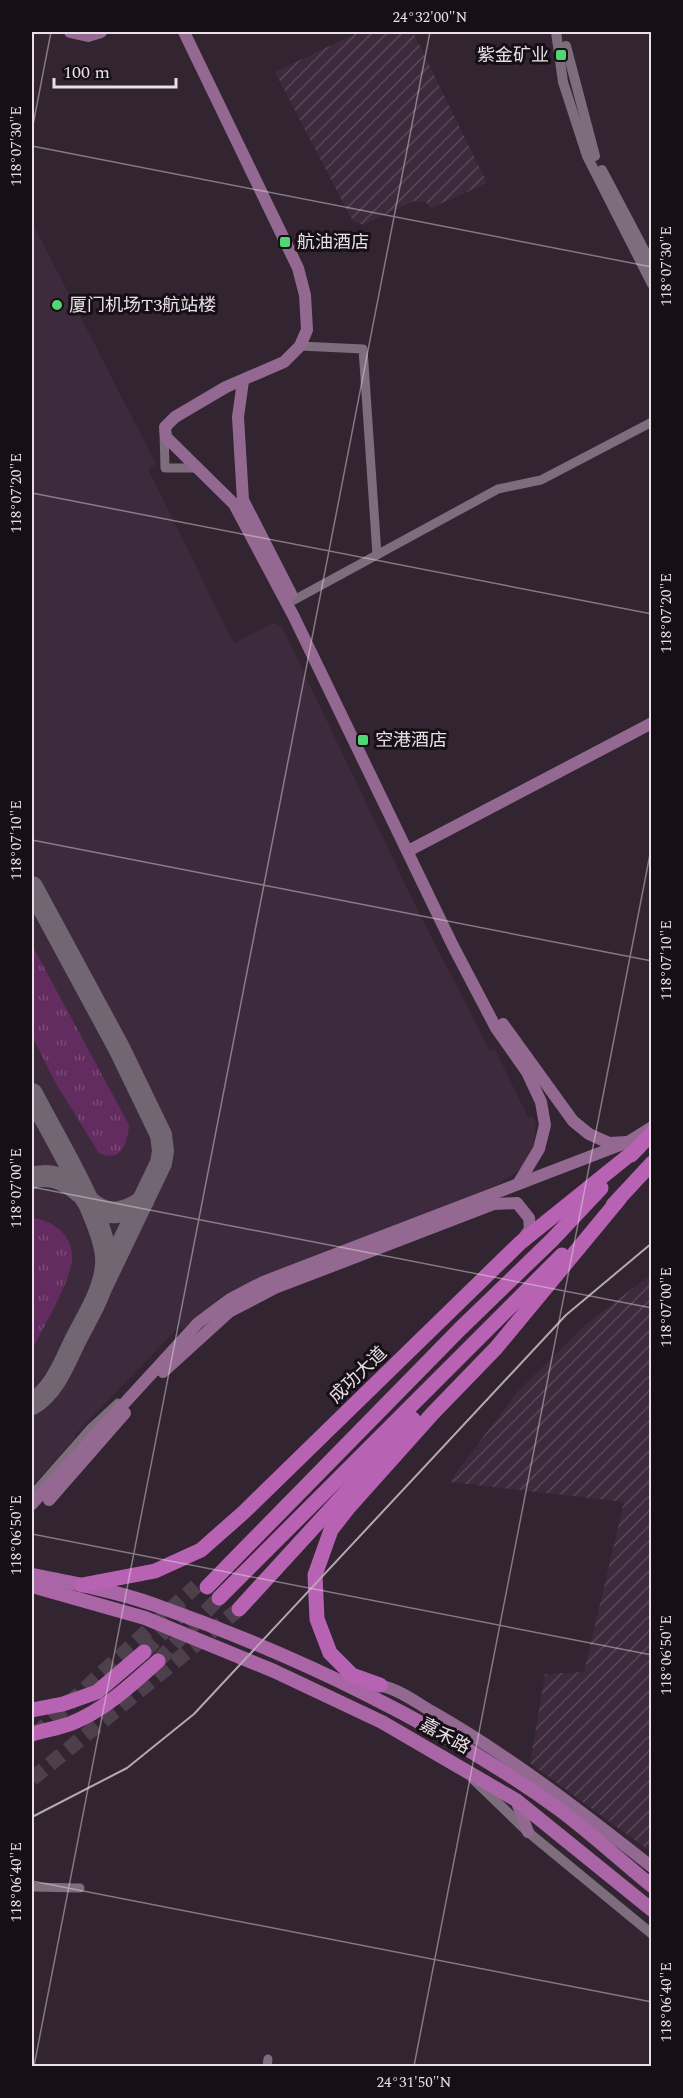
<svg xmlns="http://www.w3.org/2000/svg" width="683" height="2098" font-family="Spectral,'Noto Sans SC',serif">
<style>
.built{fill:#3d2a3c}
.industrial{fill:url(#industrial-furrows)}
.grass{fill:url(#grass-tufts)}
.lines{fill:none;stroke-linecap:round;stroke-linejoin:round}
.taxiway{stroke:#726672;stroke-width:22}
.trunk-tunnel{stroke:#4d404c;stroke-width:15;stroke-dasharray:15 8;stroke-linecap:butt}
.minor{stroke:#7e6d7c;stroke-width:9}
.tertiary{stroke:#7e6d7c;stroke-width:10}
.secondary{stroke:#946991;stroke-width:12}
.primary{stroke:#a965a5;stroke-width:14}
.trunk{stroke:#b862b3;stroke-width:15}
.rail{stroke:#b3a9b2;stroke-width:2}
.ticks{fill:none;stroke:#e8dfe7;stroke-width:1.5;stroke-opacity:0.45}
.poi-dot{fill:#50d674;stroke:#160f15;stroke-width:2}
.labels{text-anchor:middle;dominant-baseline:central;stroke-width:6;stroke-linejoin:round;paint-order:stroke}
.poi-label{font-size:18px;fill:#e8dfe7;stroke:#160f15;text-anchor:start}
.street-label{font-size:18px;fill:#e8dfe7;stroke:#160f15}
.neatline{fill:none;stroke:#e8dfe7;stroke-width:2}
.ticks-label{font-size:15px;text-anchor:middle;fill:#e8dfe7}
</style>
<defs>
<pattern id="industrial-furrows" width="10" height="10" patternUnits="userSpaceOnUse" patternTransform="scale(1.5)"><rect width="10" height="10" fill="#3d2a3c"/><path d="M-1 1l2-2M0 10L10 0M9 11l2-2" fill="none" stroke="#594858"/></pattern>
<pattern id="grass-tufts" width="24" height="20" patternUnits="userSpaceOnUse" patternTransform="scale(1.5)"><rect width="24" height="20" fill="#632c60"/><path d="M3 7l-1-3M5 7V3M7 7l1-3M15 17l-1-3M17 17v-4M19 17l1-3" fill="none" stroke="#794a77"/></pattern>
</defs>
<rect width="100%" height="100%" fill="#322431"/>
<!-- built -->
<polygon class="built" points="32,222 156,464 148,469 234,643 274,623 282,627 418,911 490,1051 495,1049 528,1117 534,1117 536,1124 534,1147 521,1169 497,1185 226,1293 183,1329 180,1326 75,1435 74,1439 32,1487"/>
<!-- industrial -->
<g class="industrial">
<polygon points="359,32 413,32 487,183 431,208 426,202 414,201 363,225 352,220 275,72"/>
<polygon points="651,1274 651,1852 530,1763 545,1674 584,1672 624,1502 449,1482 518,1391 584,1326"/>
</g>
<!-- grass -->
<g class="grass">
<path d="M32,945L129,1125C127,1145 121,1163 99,1153L55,1082L32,1036Z"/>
<path d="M32,1218C55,1220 78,1239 71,1266C65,1290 49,1316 38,1339L32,1348Z"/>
</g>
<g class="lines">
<!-- taxiway -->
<g class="taxiway">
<polyline points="32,887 119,1048 161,1135 163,1151 161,1163 101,1288"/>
<path d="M32,1094C51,1132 110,1227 106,1265C104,1292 87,1317 75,1341C64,1364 54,1391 32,1404"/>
<path d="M32,1178C51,1172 67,1180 81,1193"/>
<path d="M86,1199C104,1217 123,1216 143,1201"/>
</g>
<!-- trunk-tunnel -->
<g class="trunk-tunnel">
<polyline points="144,1652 188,1607"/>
<polyline points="158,1661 219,1598"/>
<polyline points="35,1735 196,1586"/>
<polyline points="32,1779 239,1609"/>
</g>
<!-- minor -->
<g class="minor">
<polyline points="300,346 363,349 377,555"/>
<polyline points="164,431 165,468 196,468"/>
<polyline points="294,600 498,489 541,480 652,422"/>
<polyline points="32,1495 91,1428 118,1403"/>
<polyline points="32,1887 80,1888"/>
<polyline points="267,2066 268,2059"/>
</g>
<!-- tertiary -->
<g class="tertiary">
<polyline points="556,32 563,82 587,156 652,284"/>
<polyline points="566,46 595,156"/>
<polyline points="602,170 652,265"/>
<polyline points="473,1779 528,1832 652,1934"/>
</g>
<!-- secondary -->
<g class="secondary">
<polyline points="70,32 88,36 101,32"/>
<polyline points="184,32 298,268 305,295 307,330 300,346 284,362 226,387 175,417 165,427 166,437 234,504 294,617 453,946 496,1028 527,1072 541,1102 545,1125 539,1149 518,1184"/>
<polyline points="243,381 238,417 243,500 291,594"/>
<polyline points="408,851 652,723"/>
<polyline points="503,1024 573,1121 589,1134 609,1143 628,1142"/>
<polyline points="163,1372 229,1312 275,1288 494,1204 517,1203 529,1218 530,1229 523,1239"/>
<polyline points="49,1500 125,1413"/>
<polyline points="32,1504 198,1323 230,1299 263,1282 628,1142 652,1127"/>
<path d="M373,1685C393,1685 414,1701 431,1711C510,1756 581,1811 652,1867"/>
<polyline points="516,1800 528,1832"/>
</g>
<!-- primary -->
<g class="primary">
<path d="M32,1575C73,1583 115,1591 155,1605C294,1654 441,1724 560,1810C592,1834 621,1861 652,1886"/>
<polyline points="32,1586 145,1618 274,1671 382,1722 516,1800 652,1910"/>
</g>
<!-- trunk -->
<g class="trunk">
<polyline points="631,1155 652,1133"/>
<polyline points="613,1205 652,1163"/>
<polyline points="82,1585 155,1571 201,1550 244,1512 520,1243 638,1148"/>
<polyline points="207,1587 460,1329 552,1240 601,1188"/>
<polyline points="219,1598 562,1255"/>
<polyline points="239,1609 413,1419"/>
<polyline points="380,1685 352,1675 330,1653 317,1619 315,1575 331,1530 349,1507 433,1413 496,1348 620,1198"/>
<polyline points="32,1710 63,1704 97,1692 144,1652"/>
<path d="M32,1734C45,1730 59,1728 72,1723C105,1710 132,1684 158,1661"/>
</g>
<!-- rail -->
<polyline class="rail" points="32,1817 127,1768 194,1714 566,1315 652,1243"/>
</g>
<!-- ticks -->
<path class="ticks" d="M32,130L51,32M32,146L652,267M32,493L652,614M32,840L652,961M32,1187L652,1308M32,1534L652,1655M32,1881L652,2002M34,2066L430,32M414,2066L652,844"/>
<!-- markers -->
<g class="poi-dot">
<rect x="555" y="49" width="12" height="12" rx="3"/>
<rect x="279" y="236" width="12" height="12" rx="3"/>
<circle cx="57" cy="305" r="6"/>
<rect x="357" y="734" width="12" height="12" rx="3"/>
</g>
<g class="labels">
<!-- poi labels -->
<g class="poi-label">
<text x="549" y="55" text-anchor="end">紫金矿业</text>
<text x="297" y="242">航油酒店</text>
<text x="69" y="305">厦门机场T3航站楼</text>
<text x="375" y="740">空港酒店</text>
</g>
<!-- street labels -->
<g class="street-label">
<text transform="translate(358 1375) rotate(-44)">成功大道</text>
<text transform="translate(445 1736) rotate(29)">嘉禾路</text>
</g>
</g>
<!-- border -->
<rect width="683" height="2098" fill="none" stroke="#160f15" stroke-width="66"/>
<!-- scale -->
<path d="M54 78v9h122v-9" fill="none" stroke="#e8dfe7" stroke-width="3"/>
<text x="63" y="78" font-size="18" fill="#e8dfe7" stroke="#160f15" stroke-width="4.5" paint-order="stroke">100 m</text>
<rect x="33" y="33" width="617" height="2032" class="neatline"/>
<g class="ticks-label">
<text x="430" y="22">24°32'00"N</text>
<text transform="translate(16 146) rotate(-90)" y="5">118°07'30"E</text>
<text transform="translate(666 266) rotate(-90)" y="5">118°07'30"E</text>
<text transform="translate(16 493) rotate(-90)" y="5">118°07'20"E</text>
<text transform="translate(666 613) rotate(-90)" y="5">118°07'20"E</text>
<text transform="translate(16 840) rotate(-90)" y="5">118°07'10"E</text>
<text transform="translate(666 960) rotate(-90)" y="5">118°07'10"E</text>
<text transform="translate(16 1188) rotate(-90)" y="5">118°07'00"E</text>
<text transform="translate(666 1307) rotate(-90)" y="5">118°07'00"E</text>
<text transform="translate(16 1535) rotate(-90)" y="5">118°06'50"E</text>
<text transform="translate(666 1655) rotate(-90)" y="5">118°06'50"E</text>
<text transform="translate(16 1882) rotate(-90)" y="5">118°06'40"E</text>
<text transform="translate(666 2002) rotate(-90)" y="5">118°06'40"E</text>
<text x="414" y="2087">24°31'50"N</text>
</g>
</svg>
